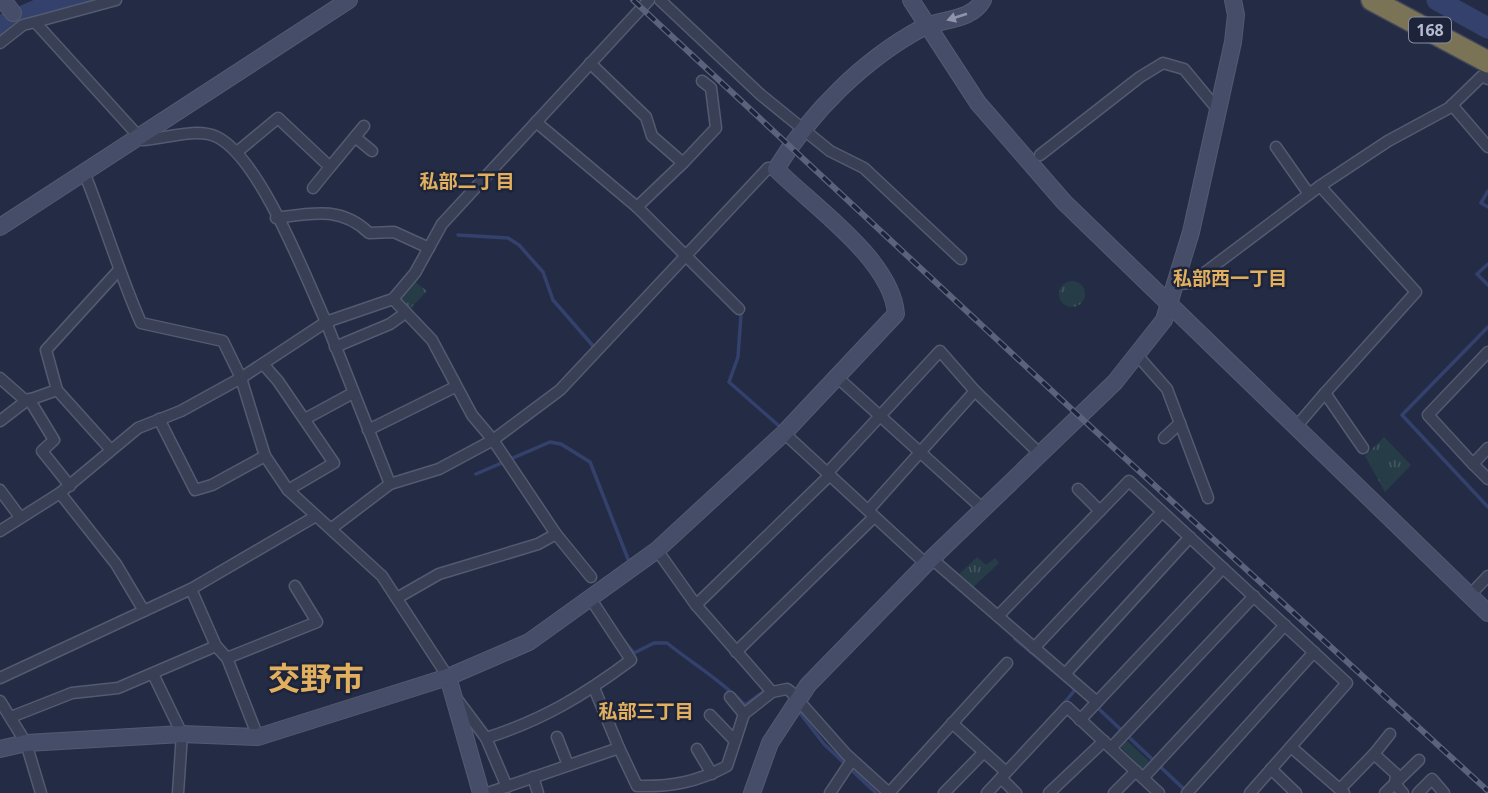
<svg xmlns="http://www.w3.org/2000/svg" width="1488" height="793" font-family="'Noto Sans','Noto Sans JP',sans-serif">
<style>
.park{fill:url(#park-tufts)}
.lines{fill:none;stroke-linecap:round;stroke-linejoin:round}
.stream{stroke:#34416c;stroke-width:3.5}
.river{stroke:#34416c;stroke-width:21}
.street-casing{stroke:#545a6f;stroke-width:13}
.secondary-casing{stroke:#545a6f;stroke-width:18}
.highway-casing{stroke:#40475c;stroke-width:24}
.street{stroke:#393f54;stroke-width:10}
.secondary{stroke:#464d68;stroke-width:16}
.highway{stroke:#7b7355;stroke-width:21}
.rail-casing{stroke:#5a627c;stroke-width:6}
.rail{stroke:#1d243a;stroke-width:3.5;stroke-dasharray:10;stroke-linecap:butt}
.oneway{fill:#8f94aa}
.labels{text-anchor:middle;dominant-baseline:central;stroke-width:5;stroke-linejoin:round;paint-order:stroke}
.shield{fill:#1d243a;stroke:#888ea2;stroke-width:2}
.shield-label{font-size:16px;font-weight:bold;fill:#b6bbce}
.neighbourhood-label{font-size:19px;font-weight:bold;fill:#e1af5e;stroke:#1d243a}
.town-label{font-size:32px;font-weight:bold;fill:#e1af5e;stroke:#1d243a}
</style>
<defs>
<pattern id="park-tufts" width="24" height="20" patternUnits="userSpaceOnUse" patternTransform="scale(1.75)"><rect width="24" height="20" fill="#263c46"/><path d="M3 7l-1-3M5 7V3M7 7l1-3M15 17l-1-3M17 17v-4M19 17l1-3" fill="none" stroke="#435660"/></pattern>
</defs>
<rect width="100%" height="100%" fill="#242c45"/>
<!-- park -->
<g class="park">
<polygon points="414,281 427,291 409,310 400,297"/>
<circle cx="1072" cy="294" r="13"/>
<polygon points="1384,437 1411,465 1385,492 1365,456"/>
<polygon points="977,557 986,565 995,558 999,563 970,590 955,578"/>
<polygon points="1125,739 1153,765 1145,772 1119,745"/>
</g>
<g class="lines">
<!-- stream -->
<g class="stream">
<polyline points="1488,191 1481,203 1488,207"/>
<polyline points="458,235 508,238 519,245 543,272 553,300 594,347"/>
<polyline points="1488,264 1477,274 1488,285"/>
<polyline points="736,311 741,315 738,357 729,382 778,425"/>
<polyline points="1488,327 1402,415 1488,507"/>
<polyline points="476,474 550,442 561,444 590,462 628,559"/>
<path d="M621,637L634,653L654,643H667C693,664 721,680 745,705L766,690"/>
<polyline points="1015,639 1100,710 1186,791"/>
<polyline points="1061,707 1074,691"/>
<polyline points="800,713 824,744 876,793"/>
</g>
<!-- river -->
<g class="river">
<polyline points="1437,0 1488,28"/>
<polyline points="0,26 46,6 80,0"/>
</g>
<defs>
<g id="street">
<polyline points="660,0 761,95 830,151 864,168 961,259"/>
<polyline points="35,22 116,0"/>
<path d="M0,43L23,25L35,22L142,140C164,139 196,127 217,137C260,158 306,278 326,322L393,299L415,273L442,224L649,0"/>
<polyline points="590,63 646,117 652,136 683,163 637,207"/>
<polyline points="1452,105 1488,147"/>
<polyline points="536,122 637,207 739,309"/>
<polyline points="355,137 372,151"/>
<polyline points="1276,147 1309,194"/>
<polyline points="237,152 278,118 330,167 364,126"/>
<polyline points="1040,155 1140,77 1163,63 1184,69 1218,110"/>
<polyline points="683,163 716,128 711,88 702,81"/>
<path d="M84,172C104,222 119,273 141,323L223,341L241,378L326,322L390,484"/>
<polyline points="1320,186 1416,292 1325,393 1363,448"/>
<polyline points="313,188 330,167"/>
<path d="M276,218C312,213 341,206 369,233L394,232L429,248"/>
<polyline points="1177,284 1191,283 1320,186 1388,141 1449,108 1482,76 1488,79"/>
<polyline points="393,299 432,340 472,415 493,440 556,534 591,577"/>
<polyline points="335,347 390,324 404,314"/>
<polyline points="1137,355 1167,389 1208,498"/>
<polyline points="263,364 278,381 334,463 288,490"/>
<polyline points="0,378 26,401 57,390"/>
<polyline points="838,378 983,509"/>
<polyline points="29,399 54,440 42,451 70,486"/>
<polyline points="159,419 195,490 212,485 265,456"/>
<polyline points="305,419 353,393"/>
<polyline points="0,421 26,401"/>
<polyline points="1295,428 1325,393"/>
<polyline points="368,430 455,387"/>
<polyline points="784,433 926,564"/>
<polyline points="1164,438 1180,423"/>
<polyline points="1488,448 1473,464 1488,479"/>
<polyline points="111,450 57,390 46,350 118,271"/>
<polyline points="1473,464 1428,415 1488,352"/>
<polyline points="831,469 940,351 975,391 1040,454"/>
<polyline points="1078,489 1100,511"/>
<polyline points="0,490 20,517"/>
<polyline points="60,493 116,564 144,611"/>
<polyline points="872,506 975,391"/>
<polyline points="332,528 390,484 439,469 493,440 560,390 768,168 776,169"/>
<polyline points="0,531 60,493 138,428 181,411 241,378 265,456 288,490 382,576 448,677"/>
<polyline points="657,550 696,605 772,692 787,689 791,692 846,754 889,793"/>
<polyline points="932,559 1097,702"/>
<polyline points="191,589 316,516"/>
<polyline points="1470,595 1488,576"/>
<polyline points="397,598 439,574 538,544 556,534"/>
<polyline points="696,605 830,475"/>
<polyline points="998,616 1129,481 1347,683 1250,793"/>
<polyline points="1034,648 1162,512"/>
<polyline points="736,652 873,518"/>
<polyline points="227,658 317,622 295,586"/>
<polyline points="153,674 182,734 178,793"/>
<polyline points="1065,674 1190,537"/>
<polyline points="0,678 191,589 216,646 227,658 258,737"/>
<polyline points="594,688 619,748"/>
<polyline points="730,697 744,714"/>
<path d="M456,698L486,738C543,720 584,695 631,660L590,598"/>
<polyline points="0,701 26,743 41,793"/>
<polyline points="710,715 735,741"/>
<polyline points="11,717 72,693 118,688 216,646"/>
<polyline points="1080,720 1223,568"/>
<polyline points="952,723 1006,772"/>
<polyline points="557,737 568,765"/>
<polyline points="486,738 507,787"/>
<polyline points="1291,747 1344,793"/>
<polyline points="1111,748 1254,596"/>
<polyline points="697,749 712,774"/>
<polyline points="1374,754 1390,734"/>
<polyline points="1271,769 1296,793"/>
<polyline points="533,777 538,793"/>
<polyline points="1001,778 1016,793"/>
<polyline points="1143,778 1285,625"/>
<polyline points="1340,789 1374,754 1396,774 1395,784 1403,793"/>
<path d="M488,793L619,748L637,786C671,787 697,782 727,766L744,714L772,692"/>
<polyline points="830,793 852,760"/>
<polyline points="889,793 1007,663"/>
<polyline points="944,793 984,752"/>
<polyline points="987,793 1067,707 1159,793"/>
<polyline points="1049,793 1104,741"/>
<polyline points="1114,793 1136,771"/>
<polyline points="1187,793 1314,652"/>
<polyline points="1385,793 1419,760"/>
<polyline points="1418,793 1432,779 1444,793"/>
</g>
<g id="secondary">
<polyline points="3,0 13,13"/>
<polyline points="911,0 978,103 1064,202 1488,613"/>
<polyline points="0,227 349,0"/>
<polyline points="448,677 481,793"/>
<path d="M0,749L26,743L182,734L258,737L448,677L529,642L657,550L784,433L896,314C892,260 813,206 776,169C811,112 863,60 922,28C941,18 971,22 983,0"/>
<polyline points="752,793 770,743 808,685 926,564 1115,382 1164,320 1191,232 1218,110 1233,42 1236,15 1233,0"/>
</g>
<polyline id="highway" points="1372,0 1488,62"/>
</defs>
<!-- street casing -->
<use href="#street" class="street-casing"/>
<!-- secondary casing -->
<use href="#secondary" class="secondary-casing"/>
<!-- highway casing -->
<use href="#highway" class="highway-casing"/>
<!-- street -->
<use href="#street" class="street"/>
<!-- secondary -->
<use href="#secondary" class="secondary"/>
<!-- highway -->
<use href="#highway" class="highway"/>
<defs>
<polyline id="rail" points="633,0 1079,416 1488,791"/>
</defs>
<!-- rail casing -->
<use href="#rail" class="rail-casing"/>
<!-- rail -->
<use href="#rail" class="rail"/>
</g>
<!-- one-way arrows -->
<defs><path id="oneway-solid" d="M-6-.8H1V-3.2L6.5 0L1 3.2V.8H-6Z" transform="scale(1.75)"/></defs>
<use class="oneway" href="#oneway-solid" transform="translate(957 17) rotate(162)"/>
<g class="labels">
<!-- shield labels -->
<rect class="shield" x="1409" y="17.5" width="42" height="25" rx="5"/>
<g class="shield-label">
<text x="1430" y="30">168</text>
</g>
<!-- neighbourhood labels -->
<g class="neighbourhood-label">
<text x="467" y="181">私部二丁目</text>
<text x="1230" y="278">私部西一丁目</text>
<text x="646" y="711">私部三丁目</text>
</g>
<!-- town labels -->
<g class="town-label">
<text x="316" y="677">交野市</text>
</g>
</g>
</svg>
